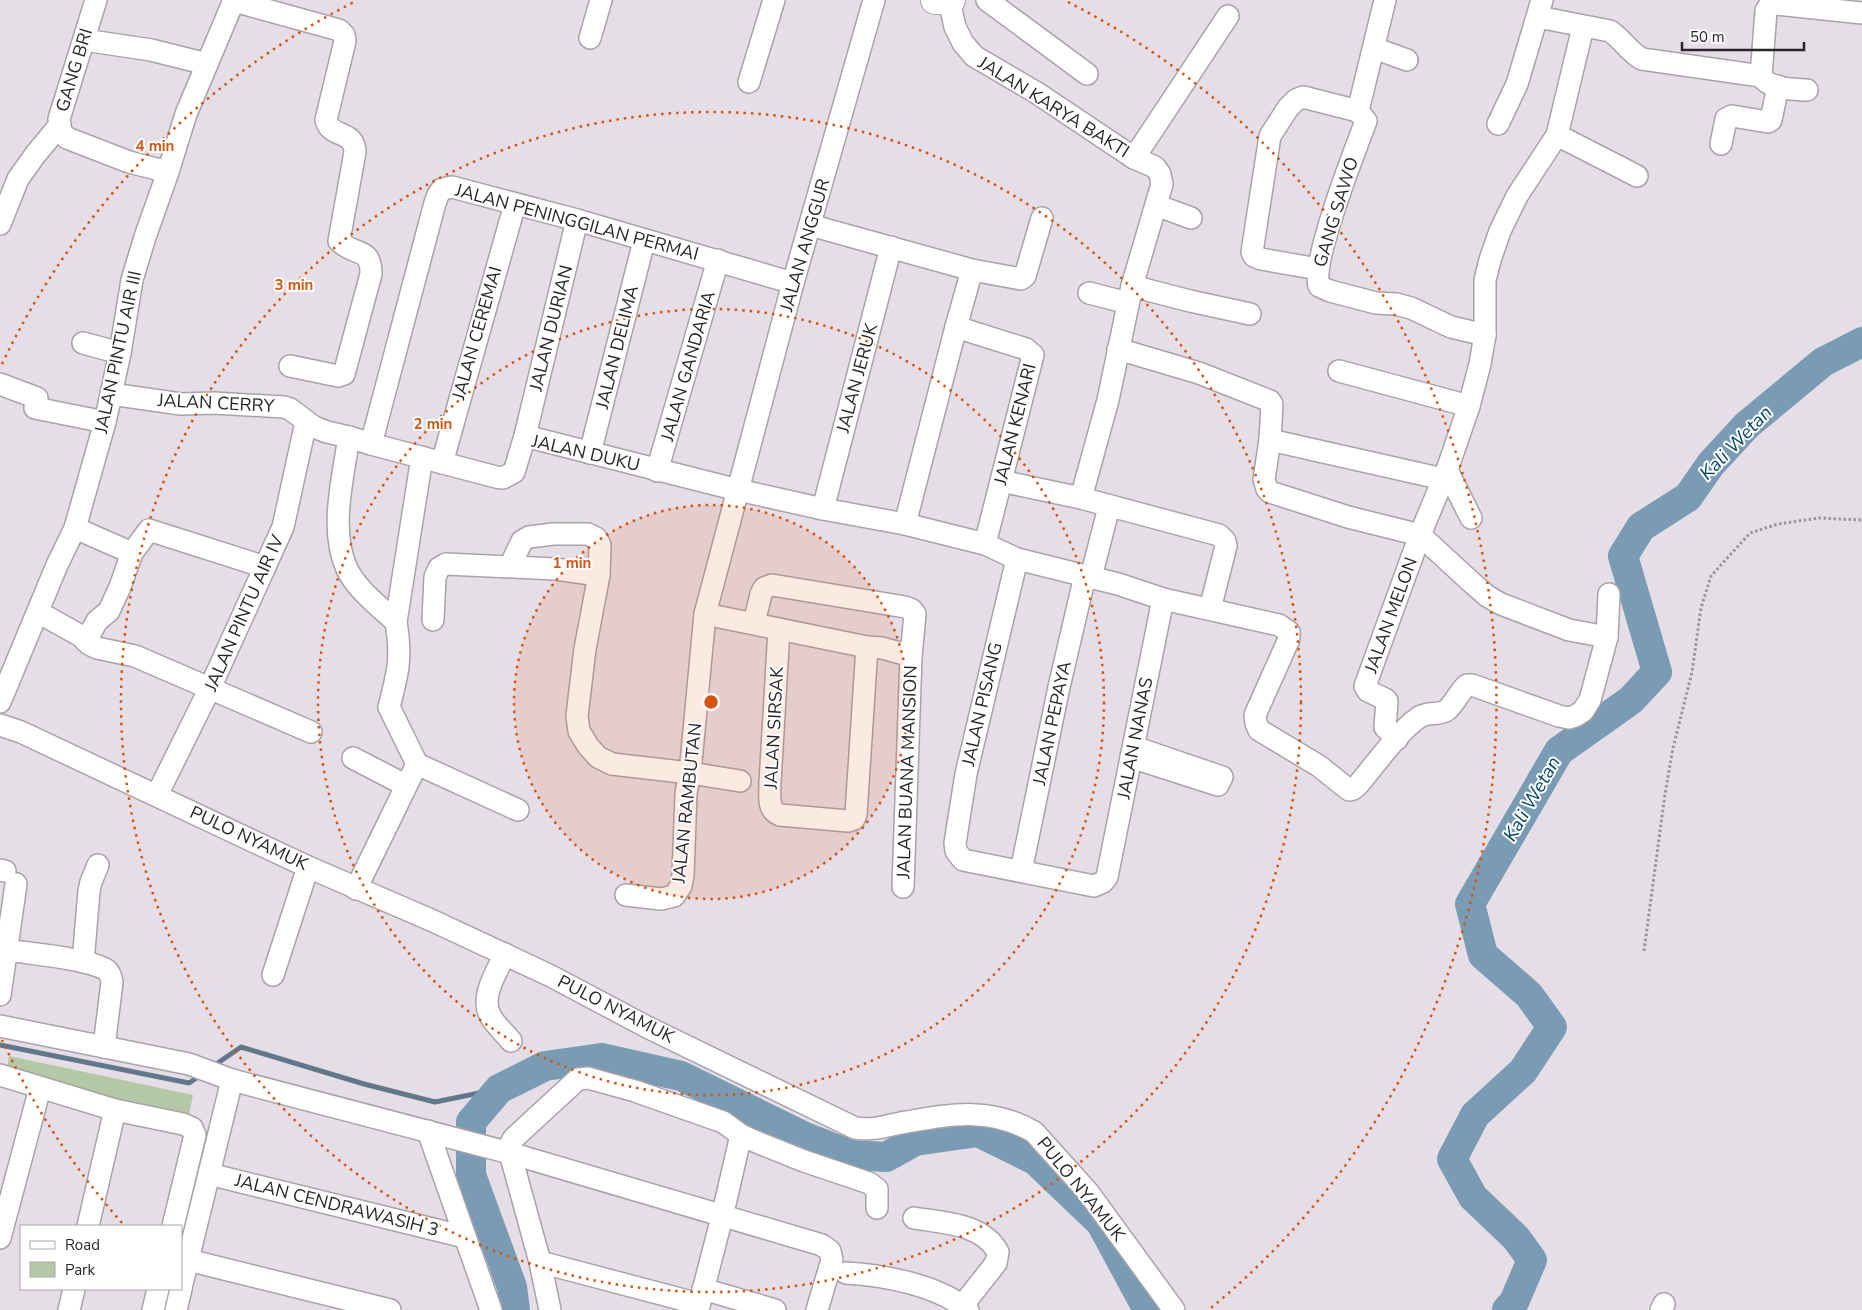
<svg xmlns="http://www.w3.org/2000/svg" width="1862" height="1310" font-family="'Nunito Sans',sans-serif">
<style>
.green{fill:#b4c8a6}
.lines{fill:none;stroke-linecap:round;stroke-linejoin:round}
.stream{stroke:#61788a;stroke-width:5}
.river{stroke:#799bb4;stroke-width:30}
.minor-casing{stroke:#a9a2a9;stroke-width:24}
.major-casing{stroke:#a9a2a9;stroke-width:30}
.path{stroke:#9a949a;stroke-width:3;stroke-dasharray:2.5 2.5;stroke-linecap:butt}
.minor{stroke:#fff;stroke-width:21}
.major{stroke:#fff;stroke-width:28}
.ring{fill:none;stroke:#d5540f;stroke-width:2.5;stroke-dasharray:2.5 5}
.labels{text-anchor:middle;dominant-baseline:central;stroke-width:4;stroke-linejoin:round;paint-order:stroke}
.street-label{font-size:18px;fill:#292629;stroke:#fff}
.water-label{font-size:19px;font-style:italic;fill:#044567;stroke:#fff}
.centre{fill:#d5540f;stroke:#fff;stroke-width:2.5}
.ring-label{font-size:15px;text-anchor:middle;font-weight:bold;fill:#d5540f;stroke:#fff;stroke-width:4;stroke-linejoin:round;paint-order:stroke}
</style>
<rect width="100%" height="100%" fill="#e6dee6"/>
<!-- green -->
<polygon class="green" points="9,1056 193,1095 188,1119 7,1072"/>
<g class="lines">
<!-- stream -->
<g class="stream">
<polyline points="0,1045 189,1083 201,1075"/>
<polyline points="212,1067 241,1047 364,1084 435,1102 499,1089"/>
</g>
<!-- river -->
<g class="river">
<polyline points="515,1310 512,1287 471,1175 471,1122 499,1089 545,1066 601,1058 681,1076 805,1137 851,1155 886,1157 915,1141 978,1132 1035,1160 1101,1223 1148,1310"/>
<polyline points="1507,1310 1514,1302 1532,1260 1516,1238 1473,1197 1452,1159 1475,1115 1523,1071 1552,1027 1529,995 1483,955 1470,904 1559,751 1631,700 1657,672 1623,556 1641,527 1688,497 1711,464 1747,425 1823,362 1862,342"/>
</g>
<defs>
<g id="minor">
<polyline points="96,0 59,119 61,132 67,138 129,162 168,172"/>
<polyline points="949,0 955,27 963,43 974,56 1037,93 1134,158 1155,167 1160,174 1162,184 1132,286 1108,400 1081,498"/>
<polyline points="987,0 1087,74"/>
<path d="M234,1L339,30L344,35L345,41L326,120C331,139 354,129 355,152L339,241C355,257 371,246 371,274L344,374L338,376L290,366"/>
<path d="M1538,17L1610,31C1622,39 1629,52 1642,59L1761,76"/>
<polyline points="590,38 601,0"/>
<polyline points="84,40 151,50 207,64"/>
<polyline points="1374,48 1407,60"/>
<polyline points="749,82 774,0"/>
<path d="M1807,90C1793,89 1770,90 1761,76L1766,11L1769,6L1776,4L1862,13"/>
<path d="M1358,111L1366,121C1355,150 1311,262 1319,286L1330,291L1376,303L1396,304L1411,308L1451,327L1485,335"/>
<polyline points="1358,111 1385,0"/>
<polyline points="1498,124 1517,84 1542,0"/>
<polyline points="1557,135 1637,176"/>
<polyline points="1721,144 1726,119 1732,116 1768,122 1771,120 1778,86"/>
<polyline points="1134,158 1228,16"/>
<polyline points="1156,205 1191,218"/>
<polyline points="0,224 18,179 35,155 59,126"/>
<polyline points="810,225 972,270 1021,279 1025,276 1042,218"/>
<polyline points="1318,269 1261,259 1254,256 1252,252 1270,136 1288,108 1296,100 1303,97 1358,111"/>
<polyline points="1132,286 1190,301 1250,314"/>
<polyline points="1089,293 1128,303"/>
<polyline points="956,327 1026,349 1033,355 985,544"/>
<polyline points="83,343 120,353"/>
<polyline points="1118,349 1199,373 1270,401 1272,404 1270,440 1264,479 1267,489 1270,492 1348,517 1420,535 1470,581 1487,596 1501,604 1569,630 1607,637"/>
<polyline points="1339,371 1469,406"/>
<polyline points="0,384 37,398 35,408 105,422"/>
<polyline points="111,394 181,404 214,403 284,407 290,409 314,427 327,432 349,437 371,444 496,477 503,478 514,472 525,436 577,220"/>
<path d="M525,436L738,490L823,509L905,524L985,544L1017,559L1118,584L1163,599L1279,625L1289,632V639L1255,715L1256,723L1259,730L1319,766L1349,790L1353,789L1358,785C1375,765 1398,732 1418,718C1427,711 1439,716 1447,710C1455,703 1459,692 1467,685H1472L1559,716L1569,718L1575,716L1583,711L1590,700L1607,637L1609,594"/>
<path d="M349,437C343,477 329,531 347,569C357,590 380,607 396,622"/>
<polyline points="1270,440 1443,479"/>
<polyline points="371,444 435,203 438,195 442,189 452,187 577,220 793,283"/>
<polyline points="590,453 644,241"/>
<polyline points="442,463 515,204"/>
<polyline points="657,471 718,260"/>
<polyline points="1001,481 1081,498 1219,535 1225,541 1226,546 1210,609"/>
<polyline points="823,509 891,247"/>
<polyline points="1471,518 1447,470 1469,406 1480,364 1485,335 1485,280 1490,260 1500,231 1517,196 1557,135 1583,27"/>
<polyline points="905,524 956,327 972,270"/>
<polyline points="75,528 132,553"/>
<polyline points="1017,559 966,774 955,843 956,851 963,860 1094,886 1103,882 1107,877 1163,599"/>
<polyline points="510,566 522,541 529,537 553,534 588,534 596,538 600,545 599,575 585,649 577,716 579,731 588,746 598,757 612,764 690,773 740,781"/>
<polyline points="1091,577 1109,507"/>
<polyline points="38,612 81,636 89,644 97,648 135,656 311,732"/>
<polyline points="705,614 867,647 882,648 911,656"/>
<polyline points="433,620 435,577 439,568 446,564 555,569 599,575"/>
<polyline points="754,623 761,594 764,588 772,585 905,607 912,610 915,614 911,656 903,887"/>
<path d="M779,629L770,783C770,796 767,810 780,815L848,821L854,819L856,814L867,647"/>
<polyline points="86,641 97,621 109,611 120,587 132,553 149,530 265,567"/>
<polyline points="0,702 57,565 75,528 105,422 120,353 132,280 145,237 168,172 186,114 234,0"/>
<path d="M0,725L21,732L308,867L431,920L551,976L647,1027L855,1128C877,1131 886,1125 907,1122C953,1114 991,1107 1034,1132L1088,1192L1174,1310"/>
<polyline points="1397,739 1385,727 1387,701 1385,699 1368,691 1365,686 1420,535 1447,470"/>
<polyline points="1131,757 1218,785 1222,777 1134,747"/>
<polyline points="353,758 405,785"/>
<polyline points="417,764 518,810"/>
<polyline points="157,795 210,688 283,527 306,422"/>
<polyline points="0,870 5,871"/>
<polyline points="1021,871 1059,687 1085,576"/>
<path d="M356,889L417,764L389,707C398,673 402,657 396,622L422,457"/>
<polyline points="626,895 661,899 674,896 681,886 683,875 686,793 690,773 705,614 793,283 874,0"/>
<path d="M7,950C32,954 84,958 105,969C110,972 111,977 112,982L104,1047"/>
<path d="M505,954C497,972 479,997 491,1017C496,1026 505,1033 511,1041"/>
<polyline points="83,962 89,891 91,882 98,865"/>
<polyline points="273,975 308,867"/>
<polyline points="0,995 16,884"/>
<polyline points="0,1026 189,1064 232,1080 510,1153 822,1245 830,1251 832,1260 817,1310"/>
<polyline points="0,1075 115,1110 183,1124 192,1128 195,1135 173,1226"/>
<polyline points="428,1131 491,1310"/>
<polyline points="209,1174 465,1237"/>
<path d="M914,1218C943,1223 982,1223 998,1252L996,1263L959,1310"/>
<polyline points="88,1226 115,1110"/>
<polyline points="0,1238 40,1088"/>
<polyline points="188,1260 390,1310"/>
<polyline points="540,1262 699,1304"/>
<path d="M846,1273C884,1275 937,1285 968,1310"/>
<polyline points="181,1288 232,1080"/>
<polyline points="703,1289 775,1310"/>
<polyline points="69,1310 74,1289"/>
<polyline points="153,1310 158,1289"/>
<polyline points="176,1310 181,1289"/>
<polyline points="550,1310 540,1262 510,1153 511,1143 514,1138 578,1079 588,1078 635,1091 723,1122 741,1135 759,1143 804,1161 869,1183 877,1189 877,1208"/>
<polyline points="698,1310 722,1217 741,1135"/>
<polyline points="1661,1310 1664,1304"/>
</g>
<polyline id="major" points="935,0 951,0"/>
</defs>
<!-- minor casing -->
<use href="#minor" class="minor-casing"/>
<!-- major casing -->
<use href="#major" class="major-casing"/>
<!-- path -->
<polyline class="path" points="1644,951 1665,794 1673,748 1692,672 1701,608 1711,576 1750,533 1778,524 1819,518 1862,520"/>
<!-- minor -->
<use href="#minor" class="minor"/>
<!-- major -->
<use href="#major" class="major"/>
</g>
<!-- distance rings -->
<circle cx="711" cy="702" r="197" fill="#d5540f" fill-opacity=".12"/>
<g class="ring">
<circle cx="711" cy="702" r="197"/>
<circle cx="711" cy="702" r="393"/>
<circle cx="711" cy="702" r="590"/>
<path d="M122 1223A786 786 0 0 1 2 1040M2 364A786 786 0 0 1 354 2M1068 2A786 786 0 0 1 1211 1308"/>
</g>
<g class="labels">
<!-- street labels -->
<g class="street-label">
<text transform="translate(74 70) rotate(-73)">GANG BRI</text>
<text transform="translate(1054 107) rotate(32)">JALAN KARYA BAKTI</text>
<text transform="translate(1336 212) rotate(-73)">GANG SAWO</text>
<text transform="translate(577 222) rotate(15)">JALAN PENINGGILAN PERMAI</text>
<text transform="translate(805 245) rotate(-74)">JALAN ANGGUR</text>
<text transform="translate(551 328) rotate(-76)">JALAN DURIAN</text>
<text transform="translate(477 333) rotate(-74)">JALAN CEREMAI</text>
<text transform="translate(617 347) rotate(-76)">JALAN DELIMA</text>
<text transform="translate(118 352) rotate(-78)">JALAN PINTU AIR III</text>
<text transform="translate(688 366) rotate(-74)">JALAN GANDARIA</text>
<text transform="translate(857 378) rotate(-75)">JALAN JERUK</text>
<text transform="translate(216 403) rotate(3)">JALAN CERRY</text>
<text transform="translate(1015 424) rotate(-76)">JALAN KENARI</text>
<text transform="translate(586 453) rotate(13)">JALAN DUKU</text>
<text transform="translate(244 613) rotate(-66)">JALAN PINTU AIR IV</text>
<text transform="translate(1391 615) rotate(-70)">JALAN MELON</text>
<text transform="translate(982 704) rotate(-77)">JALAN PISANG</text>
<text transform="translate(1052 723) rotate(-78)">JALAN PEPAYA</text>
<text transform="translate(774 728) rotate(-87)">JALAN SIRSAK</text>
<text transform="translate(1135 738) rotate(-79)">JALAN NANAS</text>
<text transform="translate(907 772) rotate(-88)">JALAN BUANA MANSION</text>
<text transform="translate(687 803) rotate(-84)">JALAN RAMBUTAN</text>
<text transform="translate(249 838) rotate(25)">PULO NYAMUK</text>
<text transform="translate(616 1009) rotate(27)">PULO NYAMUK</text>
<text transform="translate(1081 1189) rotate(51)">PULO NYAMUK</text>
<text transform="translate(337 1205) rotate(14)">JALAN CENDRAWASIH 3</text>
</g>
<!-- water labels -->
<g class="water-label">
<text transform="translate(1736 443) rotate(-46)">Kali Wetan</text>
<text transform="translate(1532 799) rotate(-60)">Kali Wetan</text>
</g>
</g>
<circle cx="711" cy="702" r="8" class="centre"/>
<g class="ring-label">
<text x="155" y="151">4 min</text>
<text x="294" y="290">3 min</text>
<text x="433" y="429">2 min</text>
<text x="572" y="568">1 min</text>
</g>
<!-- legend -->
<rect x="20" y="1225" width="162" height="65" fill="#ffffff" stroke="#a9a8a9"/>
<rect x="30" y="1241" width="25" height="8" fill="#ffffff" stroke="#a9a8a9"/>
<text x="65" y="1250" font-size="15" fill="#292629">Road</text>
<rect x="30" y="1262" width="25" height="15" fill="#b4c8a6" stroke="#a9a8a9"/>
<text x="65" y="1275" font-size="15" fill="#292629">Park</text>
<!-- scale -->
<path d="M1682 42v8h122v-8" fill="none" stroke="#292629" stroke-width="2.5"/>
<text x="1690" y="42" font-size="15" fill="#292629" stroke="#ffffff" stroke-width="4" paint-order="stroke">50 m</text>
</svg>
